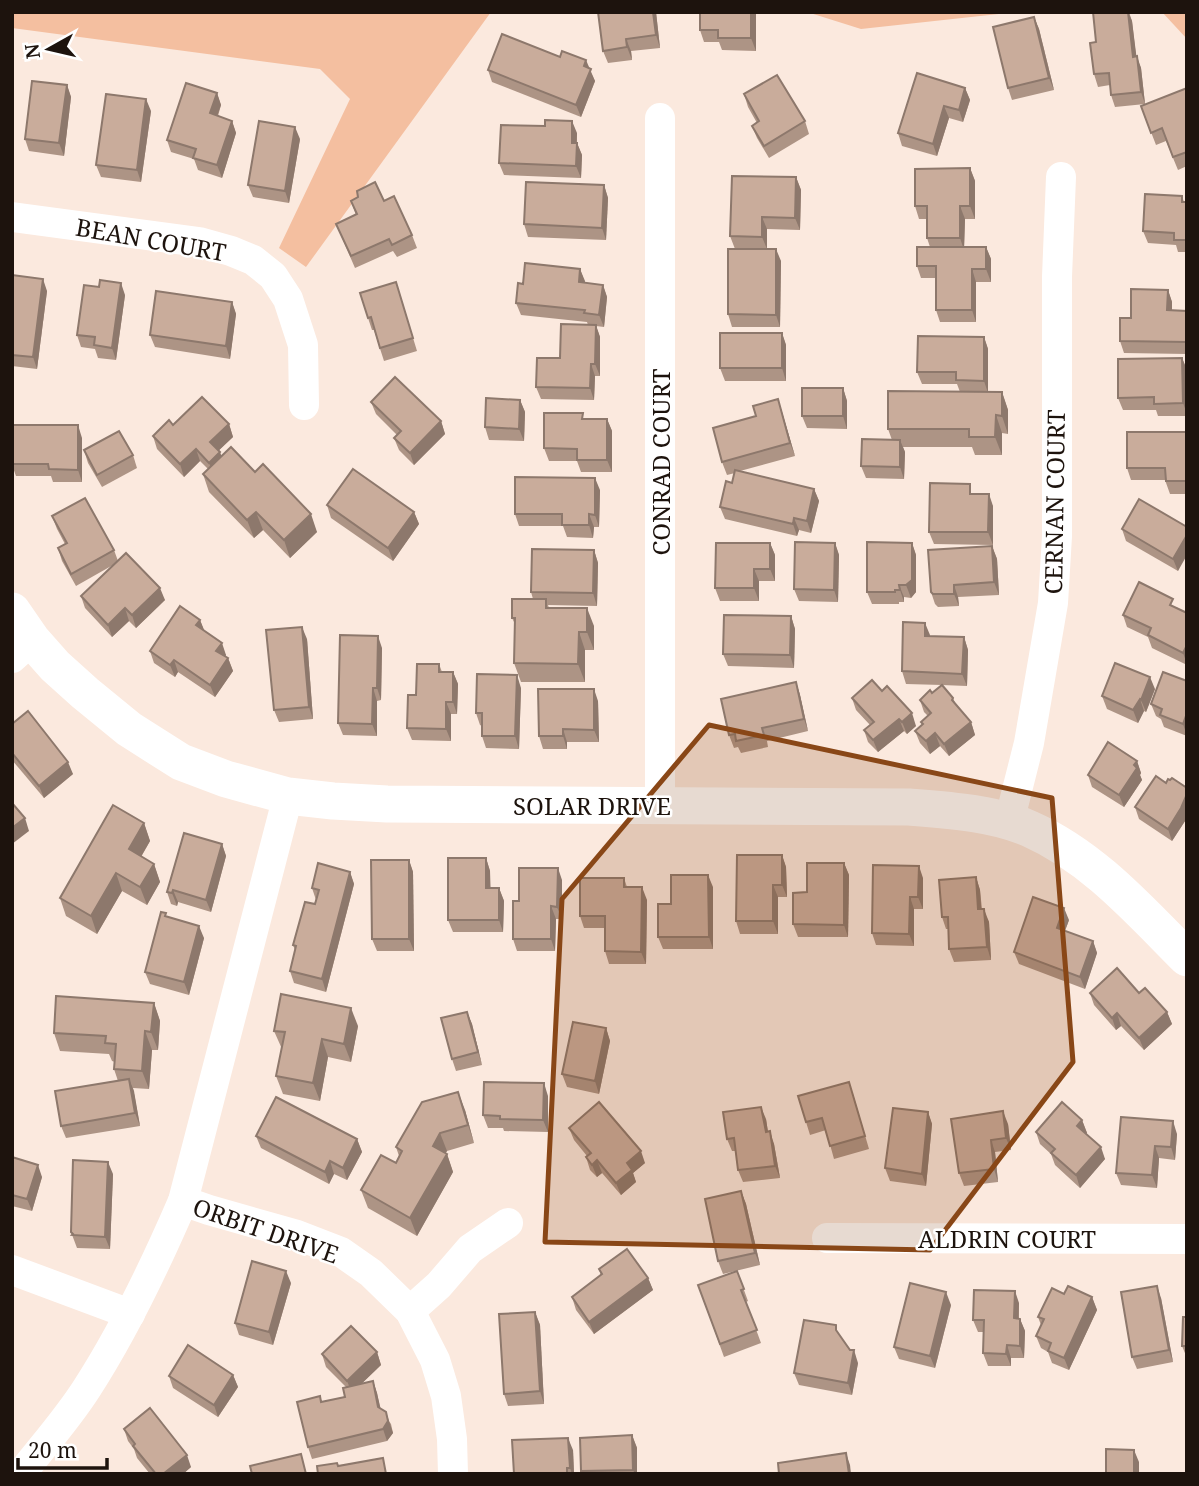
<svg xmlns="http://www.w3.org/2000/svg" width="1199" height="1486" font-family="'Noto Serif',serif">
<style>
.green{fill:#f4bfa0}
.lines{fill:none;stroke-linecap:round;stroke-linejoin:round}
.minor{stroke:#fff;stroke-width:30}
.tertiary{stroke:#fff;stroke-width:37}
.wall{fill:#ad9485}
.shaded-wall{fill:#8d786c}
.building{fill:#c9ac9b;stroke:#8d786c;stroke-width:2}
.marked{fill:#894717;fill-opacity:0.2;stroke:#894717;stroke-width:5;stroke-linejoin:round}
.labels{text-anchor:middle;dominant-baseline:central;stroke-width:5;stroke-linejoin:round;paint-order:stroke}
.street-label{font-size:24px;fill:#1d130d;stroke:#fff}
</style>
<rect width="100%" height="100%" fill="#fbe9de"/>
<!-- green -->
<g class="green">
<polygon points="12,12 491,12 306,267 279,248 350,99 320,69 12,28"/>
<polygon points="807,12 1017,12 861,29"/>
<polygon points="1162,12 1187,12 1187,39"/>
</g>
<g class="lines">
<!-- minor -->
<g class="minor">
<polyline points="660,118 660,805"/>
<polyline points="12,217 199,242 231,251 253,260 273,276 288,299 303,345 304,405"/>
<polyline points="12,658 32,640"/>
<polyline points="1009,822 1029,743 1053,603 1057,536 1057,277 1061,177"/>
<polyline points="183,1201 209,1210 297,1235 341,1252 371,1273 410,1311 435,1360 446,1396 452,1439 453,1474"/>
<polyline points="827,1238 1187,1239"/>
<polyline points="12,1270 130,1314"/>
<polyline points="410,1311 439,1285 470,1249 508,1223"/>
<path d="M21,1474C43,1446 68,1418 87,1388C125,1329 155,1266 183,1201L288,796"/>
</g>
<!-- tertiary -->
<path class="tertiary" d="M12,611L32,640L55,666L85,693L129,729L181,762L226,779L288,796L333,801L387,804L909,807C947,810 995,813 1030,829C1093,857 1139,910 1187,958"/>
</g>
<!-- wall -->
<g class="wall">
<polygon points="656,12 660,48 631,51 632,60 608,63 603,51"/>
<polygon points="700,12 756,12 756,51 722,50 719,42 704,42 700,30"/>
<polygon points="1093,12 1129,12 1132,21 1136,56 1141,68 1145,104 1115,107 1111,95 1110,85 1098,87 1094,74 1096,42"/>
<polygon points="1034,17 1039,29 1054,90 1012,100 1008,88"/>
<polygon points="589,69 595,81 581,117 492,82 488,70"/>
<polygon points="67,85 71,97 64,156 29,151 25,139"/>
<polygon points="965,88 970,100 963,122 949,118 937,156 902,146 898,133"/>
<polygon points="1187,88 1187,166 1178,170 1166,141 1156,145 1141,106"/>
<polygon points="217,93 221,105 218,116 232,121 236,133 222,178 198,170 194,159 171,152 167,140"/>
<polygon points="744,94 805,121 809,134 769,158 757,138 752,126 757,123 748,107"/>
<polygon points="151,111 141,182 101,177 96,165"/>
<polygon points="577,133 577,143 582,155 581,178 504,175 499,163"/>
<polygon points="300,139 289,203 253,197 248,185"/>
<polygon points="970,168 975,181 975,219 965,219 964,247 986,247 991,259 991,282 976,282 976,322 940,322 936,310 936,278 921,278 917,266 930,247 927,238 927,219 919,219 915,206"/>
<polygon points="796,177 801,190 800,230 767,229 767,249 781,261 780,327 732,327 728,314 735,249 730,236"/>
<polygon points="604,185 608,198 606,240 528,237 524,224"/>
<polygon points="1182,196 1184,202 1187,202 1187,252 1178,252 1176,245 1148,243 1143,231"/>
<polygon points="351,201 384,201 412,235 417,248 397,257 393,251 355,268 336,224 356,215"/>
<polygon points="580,269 585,283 603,285 607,297 604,327 596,326 600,337 600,376 595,376 594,400 541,399 536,387 588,325 587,322 521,315 516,303 523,284"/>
<polygon points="12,275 47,291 37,369 12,366"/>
<polygon points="396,282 417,351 384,361 374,330 372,330 368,318"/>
<polygon points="1168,290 1172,302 1172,310 1187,311 1187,354 1124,353 1120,341 1131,318"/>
<polygon points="125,295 116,360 98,358 95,349 81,347 77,335"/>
<polygon points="232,302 236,314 230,359 155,347 150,335"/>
<polygon points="782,333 786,345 786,381 725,381 720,368"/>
<polygon points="984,337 988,349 988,392 1002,392 1008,410 1008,434 1002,433 1002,455 975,455 972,447 903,447 905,452 904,479 866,478 861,466 892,440 888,429 960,392 957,384 922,384 917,372"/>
<polygon points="1182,358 1187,370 1187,416 1158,416 1156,410 1123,410 1118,398"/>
<polygon points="843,388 847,401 847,429 807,428 802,416"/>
<polygon points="778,399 795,456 740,471 814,489 819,501 811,533 799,530 797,536 725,519 720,507 732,483 735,473 727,475 722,462 756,416"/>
<polygon points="520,400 525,412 524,441 489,440 485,427"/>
<polygon points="371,402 441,421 445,434 414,465 399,450 394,438 397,435 376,414"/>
<polygon points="585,419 607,419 612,431 612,472 581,472 577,461 549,461 544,448"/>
<polygon points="229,424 233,437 218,451 221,456 255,472 317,532 290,558 263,530 254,538 209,492 203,474 208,469 200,461 184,477 157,449 153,436 173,425"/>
<polygon points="12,425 82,438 82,482 53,482 51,476 16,476 12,465"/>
<polygon points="1187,432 1187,494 1170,494 1165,480 1131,480 1127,468"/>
<polygon points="84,450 133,455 137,468 102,487 88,463"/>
<polygon points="600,490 599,527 594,527 593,538 567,537 563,526 519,526 515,514"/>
<polygon points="974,494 993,506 993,545 934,544 929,532"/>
<polygon points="327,505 414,512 419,524 393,561 331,518"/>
<polygon points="52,516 114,550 118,561 165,600 136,628 129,621 112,637 85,608 81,596 113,565 76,586 62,561 58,548 65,544 57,529"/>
<polygon points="1187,527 1178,571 1126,541 1122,529"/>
<polygon points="770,543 775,555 775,581 759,581 759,601 720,601 715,588"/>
<polygon points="835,543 839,555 838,602 799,601 794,589"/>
<polygon points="912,543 916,555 916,592 911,598 904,597 904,602 899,602 899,604 872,604 867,592"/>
<polygon points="992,546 997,559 999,595 958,597 959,606 938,607 935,604 931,592"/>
<polygon points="594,550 598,563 597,606 548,605 549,608 594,626 594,650 585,650 585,682 521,682 514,663 515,624 512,618 533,599 531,592"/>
<polygon points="1176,607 1187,613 1187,665 1152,648 1148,637 1127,627 1123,615"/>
<polygon points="791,616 795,629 794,668 728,666 723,654"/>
<polygon points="200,620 204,631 226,655 225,657 228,658 233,671 215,697 178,672 175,677 154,663 150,651"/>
<polygon points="930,635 930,636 964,637 968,650 967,686 942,685 953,698 956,705 971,722 975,735 949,756 940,746 930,754 920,743 915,731 922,725 921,722 928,716 924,712 920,700 932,693 942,685 906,684 902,671"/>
<polygon points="307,639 313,719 279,722 274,710"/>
<polygon points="382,648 381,700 377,701 377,736 343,735 338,723"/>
<polygon points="439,664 442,672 453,672 458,684 457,714 451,714 451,741 412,740 407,728 416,695"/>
<polygon points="1187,681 1187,736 1164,727 1161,719 1156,716 1151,704"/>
<polygon points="796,682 800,695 808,731 767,741 768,747 741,753 738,747 734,748 729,735"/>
<polygon points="521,688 519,749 486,748 482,736 482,726 480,725 476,713"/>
<polygon points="1155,689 1146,712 1144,711 1138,723 1107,709 1102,696"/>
<polygon points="852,698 916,726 907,734 904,731 878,752 868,742 864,730 870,725 856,710"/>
<polygon points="598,701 599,742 567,742 567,749 543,749 539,736"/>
<polygon points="12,724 73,774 44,798 12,760"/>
<polygon points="1137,761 1141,773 1140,775 1142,780 1124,807 1092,787 1088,775"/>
<polygon points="1135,807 1185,821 1172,841 1139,819"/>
<polygon points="144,823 150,841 141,857 154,864 160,882 147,905 122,891 97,934 66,916 60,898"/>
<polygon points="222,844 226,856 211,912 178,902 177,906 171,904 167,892"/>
<polygon points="782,855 786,867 787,897 778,897 778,934 740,934 736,921"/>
<polygon points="486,858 490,871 490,888 499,888 504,901 503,932 453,932 448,920"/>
<polygon points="409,860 413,872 414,951 377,951 372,939"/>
<polygon points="844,863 849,875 848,937 798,937 793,924 807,892"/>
<polygon points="350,872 354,884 326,992 294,983 290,971 295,950 293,945 315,904 316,900 312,888"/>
<polygon points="976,877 980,890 982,909 989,922 991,960 954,962 949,949 948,929 946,929 942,917"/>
<polygon points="624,878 627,887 647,900 646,964 609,964 605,951 605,928 584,928 580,916"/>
<polygon points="923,878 923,909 914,909 914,946 876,945 872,933"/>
<polygon points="562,880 562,919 556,919 555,951 517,951 513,939 519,901"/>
<polygon points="713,887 713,949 663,949 658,937 671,904"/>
<polygon points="168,917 204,938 189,995 150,984 145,972"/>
<polygon points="1069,920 1065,931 1093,941 1097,953 1085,989 1019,964 1014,952"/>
<polygon points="1090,993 1139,993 1167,1012 1172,1024 1144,1050 1121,1026 1116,1030 1094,1005"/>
<polygon points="154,1003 160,1021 158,1050 152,1050 149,1089 133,1088 140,1126 66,1138 61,1126 118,1081 114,1069 115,1062 112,1061 109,1054 60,1051 54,1033"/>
<polygon points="467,1012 472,1024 482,1065 456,1071 452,1059"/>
<polygon points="358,1026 351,1062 328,1057 320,1101 283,1094 276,1076 282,1049 274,1031"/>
<polygon points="606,1028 610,1041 599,1094 567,1087 562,1074"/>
<polygon points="853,1094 869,1149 834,1159 826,1130 810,1135 806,1122"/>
<polygon points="548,1096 548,1132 504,1131 503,1128 488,1128 483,1115"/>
<polygon points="465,1110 474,1143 447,1151 445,1153 447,1154 453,1172 417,1236 368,1208 361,1190 396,1163 399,1156 396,1147"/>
<polygon points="928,1112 932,1124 926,1186 890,1181 885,1168"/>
<polygon points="1121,1117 1177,1134 1175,1160 1159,1158 1157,1188 1121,1185 1116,1173"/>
<polygon points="766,1119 768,1132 774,1144 780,1178 743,1182 738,1170 736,1151 732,1151 727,1139"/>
<polygon points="951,1119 1008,1124 1011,1150 995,1152 998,1182 964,1186 959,1173"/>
<polygon points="1082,1120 1087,1133 1086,1134 1105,1159 1080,1188 1055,1165 1051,1154 1040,1144 1036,1132"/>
<polygon points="569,1128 645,1163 633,1173 636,1182 621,1195 602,1173 597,1177 590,1170 586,1157 587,1156 574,1140"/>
<polygon points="256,1136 357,1139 362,1152 347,1180 334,1174 329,1184 261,1148"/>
<polygon points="12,1157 42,1177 32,1211 12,1206"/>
<polygon points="113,1174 110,1249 77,1248 71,1232"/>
<polygon points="741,1191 746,1204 760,1265 723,1274 718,1261"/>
<polygon points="599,1269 648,1278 653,1290 594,1334 576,1310 572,1297 601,1276"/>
<polygon points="737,1271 748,1301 746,1302 761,1343 724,1357 698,1285"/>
<polygon points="291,1283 273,1345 239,1335 235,1323"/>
<polygon points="1064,1294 1092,1297 1097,1310 1069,1370 1052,1363 1048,1352 1041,1348 1036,1336 1041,1325 1038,1317"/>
<polygon points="1161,1298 1173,1362 1137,1369 1132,1357"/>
<polygon points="1019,1303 1019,1318 1020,1319 1025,1331 1024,1358 1011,1358 1011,1366 988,1366 983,1353 984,1332 978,1332 973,1320"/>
<polygon points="951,1305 935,1368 899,1359 894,1347"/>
<polygon points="535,1312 540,1325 544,1404 508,1406 504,1394"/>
<polygon points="1187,1317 1187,1358 1182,1346"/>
<polygon points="377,1352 381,1365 361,1384 373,1381 377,1393 380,1408 391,1424 393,1433 387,1441 312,1459 308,1447 320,1396 322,1402 345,1397 346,1387 326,1367 322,1354"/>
<polygon points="858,1363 852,1395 799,1385 794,1373"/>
<polygon points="233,1375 238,1387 218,1417 173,1388 169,1376"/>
<polygon points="124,1429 191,1467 183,1474 150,1474 137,1458 134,1449 128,1441"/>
<polygon points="632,1435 637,1448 637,1474 583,1474 581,1471"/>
<polygon points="573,1450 574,1474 514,1474"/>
</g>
<!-- shaded-wall -->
<g class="shaded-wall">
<polygon points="653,12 656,12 660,48 656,35"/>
<polygon points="751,12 756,12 756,51 751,38"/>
<polygon points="1128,12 1132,21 1138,69 1133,57"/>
<polygon points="1034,17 1039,29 1054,90 1049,78"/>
<polygon points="626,39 631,51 632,60 627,47"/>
<polygon points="1137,56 1141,68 1145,104 1141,92"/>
<polygon points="586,60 595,81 581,117 576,105 584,66"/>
<polygon points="67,85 71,97 64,156 59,143"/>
<polygon points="965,88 970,100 963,122 959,110"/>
<polygon points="217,93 221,105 214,125 210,113"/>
<polygon points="146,99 151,111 141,182 137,170"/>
<polygon points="944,106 949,118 937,156 933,144"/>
<polygon points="232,121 236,133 222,178 217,165"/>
<polygon points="572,121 577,133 576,155 572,143"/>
<polygon points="295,127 300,139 289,203 285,191"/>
<polygon points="577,143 582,155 581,178 576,166"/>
<polygon points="970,168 975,181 975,219 970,206"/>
<polygon points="796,177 801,190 800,230 795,218"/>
<polygon points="604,185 608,198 606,240 602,228"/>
<polygon points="960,206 965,219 964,250 960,238"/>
<polygon points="762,217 767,229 767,249 762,237"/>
<polygon points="986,247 991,259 991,282 986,269"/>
<polygon points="776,249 781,261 780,327 776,315"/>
<polygon points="580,269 585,281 583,294 579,282"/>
<polygon points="972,269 976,282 976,322 972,310"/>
<polygon points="43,279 47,291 37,369 33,357"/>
<polygon points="121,283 125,295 116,360 112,348"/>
<polygon points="603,285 607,297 604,327 599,315"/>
<polygon points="1168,290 1172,302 1172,323 1167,310"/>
<polygon points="232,302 236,314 230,359 226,346"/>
<polygon points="596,325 600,337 600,376 595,364"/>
<polygon points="782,333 786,345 786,381 782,368"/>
<polygon points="984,337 988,349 988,393 984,381"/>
<polygon points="1182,358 1187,370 1187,414 1183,403"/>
<polygon points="591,364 595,376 594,400 590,388"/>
<polygon points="843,388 847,401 847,429 843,416"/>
<polygon points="1002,392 1008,410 1008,434 1002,416"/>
<polygon points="778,399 782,412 795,456 790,443"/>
<polygon points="520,400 525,412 524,441 519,429"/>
<polygon points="996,415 1002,433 1002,455 995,437"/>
<polygon points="607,419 612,431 612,472 607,460"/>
<polygon points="441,421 445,434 414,465 410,453"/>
<polygon points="229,424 233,437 215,454 210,442"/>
<polygon points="78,425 82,438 82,482 78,470"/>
<polygon points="900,440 905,452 904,479 900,467"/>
<polygon points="196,449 200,461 184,477 180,464"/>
<polygon points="220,452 225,465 214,475 209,463"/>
<polygon points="595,478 600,490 599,527 595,515"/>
<polygon points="814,489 819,501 811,533 807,521"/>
<polygon points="989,494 993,506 993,545 988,532"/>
<polygon points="256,512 263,530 254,538 247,520"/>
<polygon points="414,512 419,524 393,561 388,548"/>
<polygon points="311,514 317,532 290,558 284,540"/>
<polygon points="589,514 594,527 593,538 589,525"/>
<polygon points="794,518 799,530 797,536 793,524"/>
<polygon points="1187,535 1187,555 1178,571 1173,559"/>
<polygon points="770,543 775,555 775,581 770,569"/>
<polygon points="835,543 839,555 838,602 834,590"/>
<polygon points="912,543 916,555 916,592 911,598 906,585"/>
<polygon points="992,546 997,559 999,595 994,582"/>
<polygon points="594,550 598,563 597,606 593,593"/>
<polygon points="754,569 759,581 759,601 754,588"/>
<polygon points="899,585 904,597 904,602 900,590"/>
<polygon points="954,585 958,597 959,606 954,594"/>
<polygon points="160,588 165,600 136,628 132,615"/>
<polygon points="125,608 129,621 112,637 108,625"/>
<polygon points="587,608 594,626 594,650 587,632"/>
<polygon points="791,616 795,629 794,668 790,655"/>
<polygon points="200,620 205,632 196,625"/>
<polygon points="925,623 930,635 930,649 925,636"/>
<polygon points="302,627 307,639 313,719 309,707"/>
<polygon points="579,632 585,650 585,682 578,664"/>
<polygon points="378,636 382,648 381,700 377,688"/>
<polygon points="964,637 968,650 967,686 962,674"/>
<polygon points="222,643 226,655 221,663 216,651"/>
<polygon points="1187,645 1187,664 1183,653"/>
<polygon points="228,658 233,671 215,697 210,685"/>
<polygon points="174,660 178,672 175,677 170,665"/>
<polygon points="453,672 458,684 457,714 453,702"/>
<polygon points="517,675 521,688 519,749 515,736"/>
<polygon points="1150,677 1155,689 1146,712 1141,700"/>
<polygon points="796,682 800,695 808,731 804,719"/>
<polygon points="373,688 377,701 377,736 372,724"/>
<polygon points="594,689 598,701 599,742 594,730"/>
<polygon points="1140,699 1144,711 1138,723 1133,710"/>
<polygon points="446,702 451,714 451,741 446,729"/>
<polygon points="912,713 916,726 907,734 902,722"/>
<polygon points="1187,713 1187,736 1183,724"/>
<polygon points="899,719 904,731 878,752 873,740"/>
<polygon points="971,722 975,735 949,756 944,744"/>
<polygon points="563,729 567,742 567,749 563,736"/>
<polygon points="935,733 940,746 930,754 926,741"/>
<polygon points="1137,761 1141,773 1140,775 1142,780 1124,807 1119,795"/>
<polygon points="68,762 73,774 44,798 39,786"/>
<polygon points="1187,794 1187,818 1172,841 1168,829"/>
<polygon points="25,818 29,831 12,844 12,828"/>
<polygon points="144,823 150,841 135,867 129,849"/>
<polygon points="222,844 226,856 211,912 206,900"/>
<polygon points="782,855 786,867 787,897 782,885"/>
<polygon points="486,858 490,871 491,901 486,888"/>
<polygon points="409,860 413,872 414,951 409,939"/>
<polygon points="844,863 849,875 848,937 844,925"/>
<polygon points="154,864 160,882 147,905 140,887"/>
<polygon points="919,866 923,878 923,909 918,897"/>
<polygon points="558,868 562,880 562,919 557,907"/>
<polygon points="350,872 354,884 326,992 322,979"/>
<polygon points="116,873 122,891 97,934 91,916"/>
<polygon points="708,875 713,887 713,949 709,937"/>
<polygon points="976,877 980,890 982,922 978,909"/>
<polygon points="773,885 778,897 778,934 773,921"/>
<polygon points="642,887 647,900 646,964 641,952"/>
<polygon points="499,888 504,901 503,932 499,920"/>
<polygon points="173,890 178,902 177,906 172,893"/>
<polygon points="910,897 914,909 914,946 909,934"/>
<polygon points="551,906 556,919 555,951 551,939"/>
<polygon points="1064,908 1069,920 1061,941 1057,928"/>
<polygon points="984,909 989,922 991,960 987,947"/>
<polygon points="199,926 204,938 189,995 184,982"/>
<polygon points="1093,941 1097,953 1085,989 1080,977"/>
<polygon points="154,1003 160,1021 158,1050 151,1032"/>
<polygon points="351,1008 358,1026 351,1062 344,1044"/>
<polygon points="467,1012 472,1024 482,1065 478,1052"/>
<polygon points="1167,1012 1172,1024 1144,1050 1139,1038"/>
<polygon points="1117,1013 1121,1026 1116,1030 1112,1018"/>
<polygon points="606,1028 610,1041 599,1094 595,1081"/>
<polygon points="145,1031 152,1050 149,1089 142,1071"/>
<polygon points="322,1039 328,1057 320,1101 313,1083"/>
<polygon points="129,1079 134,1091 140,1126 135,1113"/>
<polygon points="544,1083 548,1096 548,1132 543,1120"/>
<polygon points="458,1092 465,1110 474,1143 468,1125"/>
<polygon points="761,1107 766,1119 770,1145 766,1132"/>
<polygon points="1003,1111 1008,1124 1011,1150 1006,1138"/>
<polygon points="928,1112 932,1124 926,1186 922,1174"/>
<polygon points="1082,1120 1087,1133 1082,1138 1077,1126"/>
<polygon points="1173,1121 1177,1134 1175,1160 1171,1147"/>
<polygon points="770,1131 774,1144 780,1178 775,1166"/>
<polygon points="440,1133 447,1151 439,1164 433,1146"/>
<polygon points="357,1139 362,1152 347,1180 343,1168"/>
<polygon points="991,1140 995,1152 998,1182 994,1169"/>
<polygon points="1155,1146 1159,1158 1157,1188 1152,1175"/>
<polygon points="1101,1147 1105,1159 1080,1188 1076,1175"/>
<polygon points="641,1151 645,1163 633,1173 636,1182 621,1195 616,1183 627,1163"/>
<polygon points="447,1154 453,1172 417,1236 410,1218"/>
<polygon points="597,1160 602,1173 597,1177 592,1165"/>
<polygon points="330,1161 334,1174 329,1184 325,1172"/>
<polygon points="108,1162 113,1174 110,1249 105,1237"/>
<polygon points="38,1165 42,1177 32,1211 27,1199"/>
<polygon points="741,1191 746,1204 760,1265 755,1253"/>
<polygon points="286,1271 291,1283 273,1345 269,1332"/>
<polygon points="648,1278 653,1290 594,1334 589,1322"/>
<polygon points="1157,1286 1161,1298 1173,1362 1169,1350"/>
<polygon points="1015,1291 1019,1303 1018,1331 1014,1318"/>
<polygon points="946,1292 951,1305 935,1368 930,1356"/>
<polygon points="1092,1297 1097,1310 1069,1370 1064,1358"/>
<polygon points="535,1312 540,1325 544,1404 540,1391"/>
<polygon points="1020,1319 1025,1331 1024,1358 1020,1346"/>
<polygon points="1007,1345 1011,1358 1011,1366 1006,1354"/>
<polygon points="854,1350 858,1363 852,1395 848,1383"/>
<polygon points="377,1352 381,1365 352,1393 347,1381"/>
<polygon points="233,1375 238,1387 218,1417 214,1405"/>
<polygon points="373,1381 377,1393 383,1419 378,1407"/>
<polygon points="386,1412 393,1433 387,1441 383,1429"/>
<polygon points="632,1435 637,1448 637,1474 635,1474 633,1470"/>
<polygon points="568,1438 573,1450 574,1474 572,1474 570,1468"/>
<polygon points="1134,1450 1139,1462 1139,1474 1134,1474"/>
<polygon points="846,1453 850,1465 851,1474 849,1474"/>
<polygon points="187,1455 191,1467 183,1474 163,1474"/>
</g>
<!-- building -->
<g class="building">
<polygon points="598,12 653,12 656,35 626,39 627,47 603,51"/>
<polygon points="700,12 751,12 751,38 718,38 718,30 700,30"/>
<polygon points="1093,12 1128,12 1133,57 1137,56 1141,92 1111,95 1109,73 1094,74 1090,43 1096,42"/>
<polygon points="1034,17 1049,78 1008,88 993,27"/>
<polygon points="502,34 560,57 562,51 586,60 584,66 591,69 576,105 488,70"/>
<polygon points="917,73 965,88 959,110 944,106 933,144 898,133"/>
<polygon points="777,75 805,121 764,146 752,126 759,121 744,94"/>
<polygon points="32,81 67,85 59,143 25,139"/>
<polygon points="186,83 217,93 210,113 232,121 217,165 193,158 196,149 167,140"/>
<polygon points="1187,88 1187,152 1173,157 1162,128 1151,133 1141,106"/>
<polygon points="106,94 146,99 137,170 96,165"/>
<polygon points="545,120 572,121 572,143 577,143 576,166 499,163 501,125 545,126"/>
<polygon points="259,121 295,127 285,191 248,185"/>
<polygon points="970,168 970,206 960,206 960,238 927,238 927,206 915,206 915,169"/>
<polygon points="732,176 796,177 795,218 762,217 762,237 730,236"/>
<polygon points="375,182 384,201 394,196 412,235 392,245 389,239 351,256 336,224 357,214 351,201 358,197 357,191"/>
<polygon points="526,182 604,185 602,228 524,224"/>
<polygon points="1145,194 1182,196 1182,202 1187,202 1187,240 1174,240 1174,233 1143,231"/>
<polygon points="917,247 986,247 986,269 972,269 972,310 936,310 936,266 917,266"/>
<polygon points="728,249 776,249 776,315 728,314"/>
<polygon points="525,263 580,269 579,282 603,285 599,315 584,313 585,310 516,303 518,283 523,284"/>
<polygon points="12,275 43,279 33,357 12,355"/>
<polygon points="100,280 121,283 112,348 94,345 95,337 77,335 84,285 99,287"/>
<polygon points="396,282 413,338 380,348 371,317 368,318 360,293"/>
<polygon points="1131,289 1168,290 1167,310 1187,311 1187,342 1120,341 1120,318 1131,318"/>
<polygon points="156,291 232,302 226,346 150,335"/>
<polygon points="561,324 596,325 595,364 591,364 590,388 536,387 537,358 560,358"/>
<rect x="720" y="333" width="62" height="35"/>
<polygon points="918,336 984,337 984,381 956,380 956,372 917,372"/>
<polygon points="1182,358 1183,403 1154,404 1154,397 1118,398 1118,359"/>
<polygon points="395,377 441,421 410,453 394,438 401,431 371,402"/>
<rect x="802" y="388" width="41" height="28"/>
<polygon points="888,391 1002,392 1002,416 996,415 995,437 969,437 969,429 888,429"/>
<polygon points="202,397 229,424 210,442 220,452 209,463 196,449 180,464 153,436 169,420 173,425"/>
<polygon points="486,398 520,400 519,429 485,427"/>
<polygon points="778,399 790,443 722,462 713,428 756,416 753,406"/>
<polygon points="544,413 583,413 582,419 607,419 607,460 577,460 577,449 544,448"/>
<polygon points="12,425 78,425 78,470 49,469 48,464 12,464"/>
<polygon points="119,431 133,455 97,475 84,450"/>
<polygon points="1127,432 1187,432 1187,481 1166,481 1165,468 1127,468"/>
<polygon points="862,439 900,440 900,467 861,466"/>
<polygon points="231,447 255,472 263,464 311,514 284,540 256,512 247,520 203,474"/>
<polygon points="353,469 414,512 388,548 327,505"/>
<polygon points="735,470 814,489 807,521 794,518 793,524 720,507 726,481 732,483"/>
<polygon points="515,477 595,478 595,515 589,514 589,525 562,525 562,514 515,514"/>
<polygon points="930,483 970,484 970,494 989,494 988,532 929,532"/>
<polygon points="85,498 114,550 71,574 58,548 67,543 52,516"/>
<polygon points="1139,499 1187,527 1187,535 1173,559 1122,529"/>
<polygon points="795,542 835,543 834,590 794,589"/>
<polygon points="867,542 912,543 912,580 906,585 899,585 900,590 895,590 895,592 867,592"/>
<polygon points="716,543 770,543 770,569 754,569 754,588 715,588"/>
<polygon points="992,546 994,582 954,585 954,594 933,594 931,592 928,550"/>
<polygon points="532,549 594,550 593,593 531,592"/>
<polygon points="126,553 160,588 132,615 125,608 108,625 81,596"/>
<polygon points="1139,582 1173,599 1170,605 1187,613 1187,645 1183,653 1148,635 1151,628 1123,615"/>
<polygon points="512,599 546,599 546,608 587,608 587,632 579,632 578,664 514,663 515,618 512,618"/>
<polygon points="180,606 200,620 196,625 222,643 216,651 228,658 210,685 174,660 170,665 150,651"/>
<polygon points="724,615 791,616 790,655 723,654"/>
<polygon points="903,622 925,623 925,636 964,637 962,674 902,671"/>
<polygon points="302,627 309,707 274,710 266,630"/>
<polygon points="340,635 378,636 377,688 373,688 372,724 338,723"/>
<polygon points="1115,663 1150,677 1141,700 1140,699 1133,710 1102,696"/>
<polygon points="417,664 439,664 439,672 453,672 453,702 446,702 446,729 407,728 408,695 416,695"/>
<polygon points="1163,672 1187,681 1187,713 1183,724 1160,715 1162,709 1151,704"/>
<polygon points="477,674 517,675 515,736 482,736 482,713 476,713"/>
<polygon points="872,680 882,691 887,686 912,713 902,722 899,719 873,740 864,730 874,722 852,698"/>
<polygon points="796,682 804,719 762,728 764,735 736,741 735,734 729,735 721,699"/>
<polygon points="942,685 953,698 952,700 971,722 944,744 935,733 926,741 915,731 923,724 921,722 931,713 920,700 930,690 932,693"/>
<polygon points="538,689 594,689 594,730 563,729 563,736 539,736"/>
<polygon points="28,711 68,762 39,786 12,753 12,724"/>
<polygon points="1108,742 1137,761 1134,765 1137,768 1119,795 1088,775"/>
<polygon points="1156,776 1166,783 1168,779 1170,780 1172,778 1187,788 1187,794 1181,808 1168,829 1135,807"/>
<polygon points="12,803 25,818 12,828"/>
<polygon points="113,805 144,823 129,849 154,864 140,887 116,873 91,916 60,898"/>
<polygon points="184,833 222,844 206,900 173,890 172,893 167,892"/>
<polygon points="737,855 782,855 782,885 773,885 773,921 736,921"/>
<polygon points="448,858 486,858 486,888 499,888 499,920 448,920"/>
<polygon points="371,860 409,860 409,939 372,939"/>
<polygon points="318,863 350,872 322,979 290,971 296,946 293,945 305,902 315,904 319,890 312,888"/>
<polygon points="807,863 844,863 844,925 793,924 793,893 807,892"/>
<polygon points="873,865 919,866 918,897 910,897 909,934 872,933"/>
<polygon points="519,868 558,868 557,907 551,906 551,939 513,939 513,901 519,901"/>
<polygon points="671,875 708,875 709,937 658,937 658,904 671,904"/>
<polygon points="976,877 978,909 984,909 987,947 949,949 948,917 942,917 939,880"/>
<polygon points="580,878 624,878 624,887 642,887 641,952 605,951 605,916 580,916"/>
<polygon points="1033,897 1064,908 1057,928 1093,941 1080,977 1014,952"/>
<polygon points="161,912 166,913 165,916 199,926 184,982 145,972"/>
<polygon points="1117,968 1139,993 1145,988 1167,1012 1139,1038 1117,1013 1112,1018 1090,993"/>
<polygon points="281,994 351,1008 344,1044 322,1039 313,1083 276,1076 285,1032 274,1031"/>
<polygon points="56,996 154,1003 151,1032 145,1031 142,1071 114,1069 116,1044 105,1043 106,1036 54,1033"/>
<polygon points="467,1012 478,1052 452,1059 441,1018"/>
<polygon points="573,1022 606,1028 595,1081 562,1074"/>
<polygon points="129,1079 135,1113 61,1126 55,1091"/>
<polygon points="484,1082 544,1083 543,1120 500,1119 500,1116 483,1115"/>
<polygon points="849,1082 865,1136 830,1146 822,1118 806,1122 798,1096"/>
<polygon points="458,1092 468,1125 440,1133 433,1146 447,1154 410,1218 361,1190 381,1155 396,1163 402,1151 396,1147 422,1102"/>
<polygon points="276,1097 357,1139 343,1168 330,1161 325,1172 256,1136"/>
<polygon points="599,1102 641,1151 627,1163 632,1170 616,1183 597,1160 592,1165 586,1157 591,1153 569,1128"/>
<polygon points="1062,1102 1082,1120 1077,1126 1101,1147 1076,1175 1051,1153 1055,1149 1036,1132"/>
<polygon points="761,1107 766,1132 770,1131 775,1166 738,1170 734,1138 727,1139 723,1112"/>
<polygon points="893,1108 928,1112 922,1174 885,1168"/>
<polygon points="1003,1111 1006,1138 991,1140 994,1169 959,1173 951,1119"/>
<polygon points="1121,1117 1173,1121 1171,1147 1155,1146 1152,1175 1116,1173"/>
<polygon points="12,1157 38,1165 27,1199 12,1195"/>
<polygon points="73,1160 108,1162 105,1237 72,1235 73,1234 71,1232"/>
<polygon points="741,1191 755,1253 718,1261 705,1199"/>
<polygon points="627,1249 648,1278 589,1322 572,1297 602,1274 599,1269"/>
<polygon points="252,1261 286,1271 269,1332 235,1323"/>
<polygon points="737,1271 744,1289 741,1290 757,1330 720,1344 698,1285"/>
<polygon points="910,1283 946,1292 930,1356 894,1347"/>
<polygon points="1068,1286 1092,1297 1064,1358 1048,1351 1051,1343 1036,1336 1044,1319 1038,1317 1052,1288 1064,1294"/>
<polygon points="1157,1286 1169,1350 1132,1357 1121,1292"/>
<polygon points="974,1290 1015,1291 1014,1318 1020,1319 1020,1346 1007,1345 1006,1354 983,1353 984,1320 973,1320"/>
<polygon points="535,1312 540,1391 504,1394 499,1314"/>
<polygon points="1183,1317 1187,1317 1187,1346 1182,1346"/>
<polygon points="804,1320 836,1325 836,1330 850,1350 854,1350 848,1383 794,1373"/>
<polygon points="351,1326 377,1352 347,1381 322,1354"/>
<polygon points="188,1345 233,1375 214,1405 169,1376"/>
<polygon points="373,1381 378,1407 386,1412 388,1421 383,1429 308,1447 297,1402 320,1396 321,1402 345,1397 343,1388"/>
<polygon points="150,1408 187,1455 163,1474 156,1474 133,1446 135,1444 124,1429"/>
<polygon points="632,1435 633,1470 581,1471 580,1438"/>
<polygon points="568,1438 570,1468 567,1468 567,1473 514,1474 512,1440"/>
<polygon points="1106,1449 1134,1450 1134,1474 1106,1474"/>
<polygon points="846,1453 849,1474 779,1474 778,1463"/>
<polygon points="301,1454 306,1474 252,1474 250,1466"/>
<polygon points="383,1458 386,1474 318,1474 317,1466 337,1463 338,1466"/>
</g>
<!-- marked area -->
<path class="marked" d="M709,725L1052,798L1073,1062L930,1250L545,1242L562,899Z"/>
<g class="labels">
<!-- street labels -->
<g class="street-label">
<text transform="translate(151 239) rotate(10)">BEAN COURT</text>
<text transform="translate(660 462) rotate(-90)">CONRAD COURT</text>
<text transform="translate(1054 502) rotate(-89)">CERNAN COURT</text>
<text x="592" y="805">SOLAR DRIVE</text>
<text transform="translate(266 1230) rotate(19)">ORBIT DRIVE</text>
<text x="1007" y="1238">ALDRIN COURT</text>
</g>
</g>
<!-- border -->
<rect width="1199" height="1486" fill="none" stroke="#1d130d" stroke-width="28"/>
<!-- north arrow -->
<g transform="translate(49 49) rotate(262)" stroke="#ffffff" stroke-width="5" paint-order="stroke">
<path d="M0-5L12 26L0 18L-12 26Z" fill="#1d130d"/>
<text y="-10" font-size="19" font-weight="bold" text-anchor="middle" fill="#1d130d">N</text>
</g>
<!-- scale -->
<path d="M18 1458v10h89v-10" fill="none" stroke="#1d130d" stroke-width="3.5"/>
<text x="28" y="1458" font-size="21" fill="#1d130d" stroke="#ffffff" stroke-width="5" paint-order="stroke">20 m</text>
</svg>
